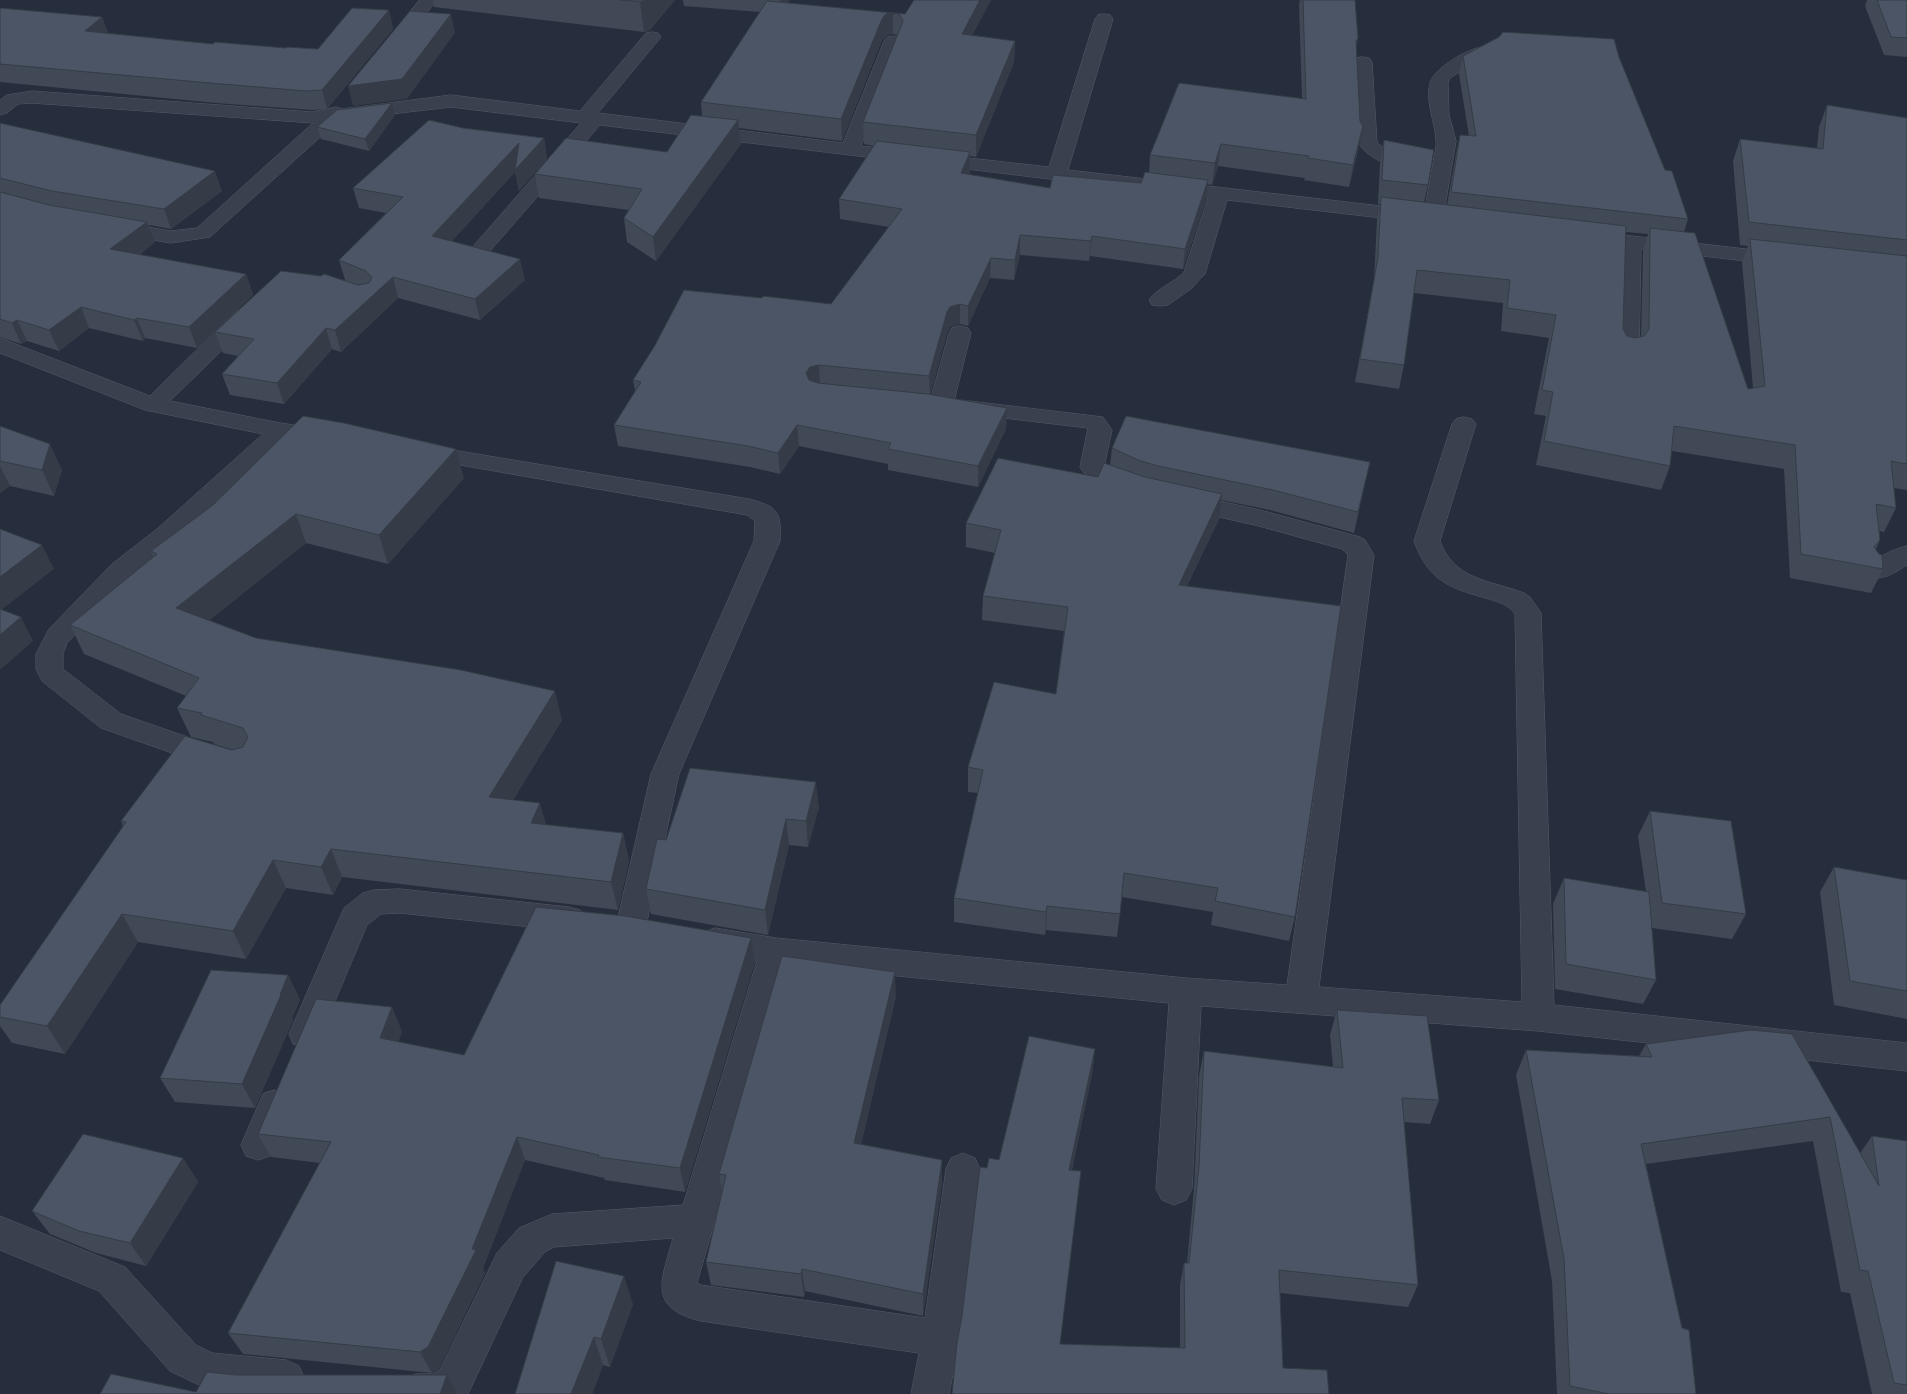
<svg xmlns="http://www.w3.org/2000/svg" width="1907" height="1394" font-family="'Archivo Narrow',sans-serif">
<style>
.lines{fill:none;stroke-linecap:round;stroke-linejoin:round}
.minor-casing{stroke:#555b68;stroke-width:1}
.minor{fill:#3a404d;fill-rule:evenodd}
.wall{fill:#414957;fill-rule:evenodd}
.shaded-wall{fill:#353c47}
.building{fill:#4c5565;stroke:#353c47}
</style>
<rect width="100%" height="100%" fill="#262d3c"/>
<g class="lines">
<defs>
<g id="minor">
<polygon points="420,0 437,0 401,45 395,46 389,45 386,41 389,37"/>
<path d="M1104,14L1110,15L1113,19L1068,170L1416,210L1424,213C1427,196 1430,180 1433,163C1434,156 1437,147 1436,140C1435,122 1425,101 1430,83C1434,66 1479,42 1494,46L1497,50L1494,54L1474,63L1450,78L1448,83L1449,115L1456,141L1443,218L1440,222L1433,224L1426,222L1424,219L1416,222L1227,200L1205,274L1201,278L1192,288L1168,305L1160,306L1152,305L1149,300C1157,288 1174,283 1184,272L1208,198L600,125L490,251L483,253L476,251L473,247L476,243L581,123L451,107L339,120L210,237L171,243L116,234L109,232L106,228L109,224L116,222L171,231L197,228L313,123L32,103L18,104L7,113L0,115V100L7,95L32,91L312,112L336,107L342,109L451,95L580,111L646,33L652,32L658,33L661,37L598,113L843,143L884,41L887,37L893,36L899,37L902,41L861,146L1049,167L1095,19L1098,15Z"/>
<path d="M1363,57L1369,58L1372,62L1377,143L1391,152L1426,160L1429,164L1426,168L1419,170C1395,166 1373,164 1358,143L1354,62L1357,58Z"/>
<polygon points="1588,231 1781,253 1788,255 1791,259 1788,263 1781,265 1641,249 1639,353 1636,358 1628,360 1620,358 1617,353 1621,247 1581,241 1578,237 1581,233"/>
<polygon points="244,309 252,311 255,316 252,321 170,401 280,423 334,431 338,436 334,441 326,443 285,438 175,541 130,576 67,643 63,654 63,669 121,714 222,749 226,756 222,763 212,767 101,728 42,681 36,669 36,654 49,629 112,564 157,529 263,434 145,410 0,353 0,338 150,396 236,311"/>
<polygon points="960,326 968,328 971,333 953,405 949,410 941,412 933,410 929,405 949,333 952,328"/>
<path d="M969,401L1103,417L1112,430L1104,467L1119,476L1143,484L1146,489L1143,494C1122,500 1090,486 1080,467L1088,428L961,413L957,408L961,403Z"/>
<path d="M1464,417L1472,419L1476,424L1440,541C1454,580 1489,580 1524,593L1530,597L1541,613L1554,1005L1907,1043V1071L1538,1031L1201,1006L1192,1189L1186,1200L1174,1205L1162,1200L1156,1189L1169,1003L788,965L697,1283L701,1285L925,1318L946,1169L951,1158L963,1153L975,1158L980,1169L960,1338L949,1394H911L919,1353L701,1321C646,1308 662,1279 673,1238L554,1247L545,1252L523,1277L468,1394H397L403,1380L416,1374H433L440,1370L497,1253L519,1228L552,1214L683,1205L757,961L704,950L699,941L704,932L715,928L776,938L1186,978L1287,985L1348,555L1342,549L1259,526L1174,507L1171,501L1174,495L1183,493L1260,510L1360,537L1365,540L1374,555L1319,987L1522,1002L1515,614C1509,605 1499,602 1489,599C1450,588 1429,582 1414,541L1452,424L1456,419Z"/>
<path d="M422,445L749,499C779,507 781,512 780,541L679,774L646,926L642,935L631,939L620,935L616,926L651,774L754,541L755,521L747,515L414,457L410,452L414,447Z"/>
<path d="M1907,546V565C1894,573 1883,581 1868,577L1864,571C1872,559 1893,549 1907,546Z"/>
<polygon points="400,889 569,907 580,910 584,919 580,928 569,931 400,913 381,914 367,925 317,1044 305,1048 293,1044 289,1034 344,908 363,893 374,890"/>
<polygon points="275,1090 287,1094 292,1105 270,1156 258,1160 246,1156 241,1145 263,1094"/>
<polygon points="0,1216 125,1267 196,1345 212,1353 286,1360 299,1366 305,1379 299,1392 295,1394 251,1394 210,1390 197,1384 170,1371 99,1291 0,1250"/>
</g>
</defs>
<!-- minor casing -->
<use href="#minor" class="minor-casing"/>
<!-- minor -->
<use href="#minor" class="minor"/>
</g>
<!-- wall -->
<g class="wall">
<polygon points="433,0 675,0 649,31 644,32 434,7"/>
<polygon points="683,0 789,0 788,3 905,14 991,0 972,35 1015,41 1014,62 976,157 970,156 970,171 969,175 1050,188 1141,183 1149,173 1150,155 1302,99 1299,5 1300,0 1355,0 1358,38 1356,47 1359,147 1349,187 1304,180 1305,178 1218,166 1212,185 1207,184 1206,200 1183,269 1090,256 1089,261 1020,255 1014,280 990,278 968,326 960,324 950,327 947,333 930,394 1007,408 1006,429 978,487 888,470 888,464 799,446 780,474 750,467 618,446 614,425 635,391 633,380 831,304 889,227 840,219 839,199 874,146 864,144 863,122 898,35 893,34 887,35 882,40 842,141 739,128 741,144 656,261 627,242 624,218 628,210 539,198 535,174 667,152 702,116 701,102 760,12 684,6"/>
<polygon points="1867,0 1907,0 1907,57 1884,55 1865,6"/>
<polygon points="0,8 102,17 108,33 213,44 286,48 318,49 389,10 393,29 327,109 312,110 216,103 0,82"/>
<path d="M1463,56L1619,57L1665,170L1688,219L1684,232L1748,389L1753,388L1742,262L1748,246L1740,245L1733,161L1740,139L1817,148L1819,127L1827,105L1907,118V490L1894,488L1896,508L1884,532L1879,531L1880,540L1876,549L1883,569L1871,593L1790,578L1784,469L1672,451L1670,466L1661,490L1536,465L1546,416L1534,414L1549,338L1501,331L1503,303L1414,293L1404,365L1399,389L1355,382L1374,280L1377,220L1380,204H1378L1380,164L1384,140L1428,185L1424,202L1447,205L1456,154L1460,135L1469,136L1459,74ZM1626,232L1648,234L1643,251L1641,337L1635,338L1627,336L1623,329Z"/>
<polygon points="392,103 395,115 369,151 321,139 317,127"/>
<polygon points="0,123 222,191 171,229 149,225 155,242 139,255 246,274 253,295 197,348 145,338 143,341 89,328 59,351 27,341 21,344 0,337"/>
<polygon points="463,128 544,138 547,159 519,191 515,172 452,241 525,280 480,320 398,298 341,352 332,349 284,404 230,395 222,374 238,356 223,353 215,332 345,280 339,260 386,213 359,208 353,188"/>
<polygon points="0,426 62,470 54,496 10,486 0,493"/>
<polygon points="1112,448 1370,462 1354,533 1270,510 1221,500 1219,519 1187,586 1295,917 1289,941 1211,925 1213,912 1122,897 1117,937 1046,930 1045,935 954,922 954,898 978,793 968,792 968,767 1056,694 1064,631 982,620 983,596 995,553 966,547 966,523 1098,477 1110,465"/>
<polygon points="464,478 388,564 306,543 209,620 256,638 562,720 513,800 546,825 623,833 629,861 618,910 342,877 333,895 286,888 246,959 138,942 65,1054 12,1043 0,1026 0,1005 123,827 121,821 234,750 214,744 213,742 191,737 177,708 186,696 84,654 70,625 153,557 151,551 213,505"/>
<polygon points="819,807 808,847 789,845 768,935 651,914 646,889 666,840"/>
<polygon points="1650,811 1746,914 1732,939 1652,928 1656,980 1643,1004 1555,989 1553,904 1564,878 1646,892 1638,836"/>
<polygon points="1834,867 1907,880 1907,1019 1834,1005 1820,892"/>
<polygon points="751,938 755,962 685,1192 605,1180 604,1178 525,1160 483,1268 485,1273 439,1369 432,1373 243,1354 228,1333 320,1163 271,1157 258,1134 392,1007 402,1032 398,1042 464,1055"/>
<polygon points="288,975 300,1000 292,1018 293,1020 255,1108 175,1102 160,1078"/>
<polygon points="896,996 861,1144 942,1160 942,1183 923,1316 805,1291 804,1297 711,1285 706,1262 722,1191 719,1174"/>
<polygon points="1337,1010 1439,1100 1430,1124 1404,1122 1418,1285 1408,1307 1280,1293 1283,1368 952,1394 962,1316 987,1168 999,1160 1095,1049 1092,1074 1072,1170 1078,1195 1060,1344 1180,1348 1180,1285 1184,1263 1187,1263 1194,1189 1199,1076 1204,1051 1333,1067 1330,1035"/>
<polygon points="1792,1034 1860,1153 1872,1136 1907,1141 1907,1394 1872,1394 1850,1293 1841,1292 1813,1141 1646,1164 1696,1394 1557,1394 1552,1281 1516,1075 1526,1050 1639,1056 1646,1044"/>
<polygon points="183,1158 198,1182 146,1266 96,1253 50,1234 32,1211"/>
<polygon points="633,1304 610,1367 603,1365 592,1394 515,1394"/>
</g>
<!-- shaded-wall -->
<g class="shaded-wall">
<polygon points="646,0 675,0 649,31 644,32 640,2"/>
<polygon points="780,0 789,0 781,14"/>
<polygon points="980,0 991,0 962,55 962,34"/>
<polygon points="389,10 393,29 327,109 322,90"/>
<polygon points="893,13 893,34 887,35 882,40 842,141 841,119 882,19 886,14"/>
<polygon points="451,14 455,33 407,99 353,106 348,86"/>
<polygon points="102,17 109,36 85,31"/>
<polygon points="1015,41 1014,62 976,157 976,135"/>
<polygon points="392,103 395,115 369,151 365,139"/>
<polygon points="738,120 741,144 656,261 653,237"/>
<polygon points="1363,126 1359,147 1349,187 1353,165"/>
<polygon points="544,138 547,159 519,191 515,172 437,257 432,236 519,143"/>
<polygon points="1221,144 1218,166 1212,185 1215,163"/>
<polygon points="970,152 970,171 961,193 961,173"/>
<polygon points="215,171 222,191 171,229 164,209"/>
<polygon points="1208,180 1206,200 1183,269 1185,249"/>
<polygon points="147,222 155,242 118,270 110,249"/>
<polygon points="1020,235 1020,255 1014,280 1015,260"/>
<polygon points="1092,236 1090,256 1089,261 1091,241"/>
<polygon points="991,258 990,278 968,326 968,306"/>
<polygon points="520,259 525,280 480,320 475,299"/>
<polygon points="246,274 253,295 197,348 189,327"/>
<polygon points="393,277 398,298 341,352 335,330"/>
<polygon points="960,304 960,324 950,327 947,333 930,397 929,376 947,312 950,307"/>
<polygon points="81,307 89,328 59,351 49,330"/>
<polygon points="137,318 145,338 143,341 134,320"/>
<polygon points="17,320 27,341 21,344 12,323"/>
<polygon points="326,328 332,349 284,404 277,383"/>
<polygon points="819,365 820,386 807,394 806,373 810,367"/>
<polygon points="1007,408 1006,429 978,487 978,466"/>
<polygon points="797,425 799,446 780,474 778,453"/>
<polygon points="50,444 62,470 54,496 42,470"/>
<polygon points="456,449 464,478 388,564 379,535"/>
<polygon points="0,466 10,486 0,493"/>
<polygon points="1222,494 1219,519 1176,609 1179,585"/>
<polygon points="296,514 306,543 189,637 176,608"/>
<polygon points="42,545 54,569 0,611 0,577"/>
<polygon points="21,617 33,641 0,670 0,635"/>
<polygon points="555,691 562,720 497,825 489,797"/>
<polygon points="816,782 819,807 808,847 806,821"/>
<polygon points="540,803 548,831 531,823"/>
<polygon points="786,819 789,845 768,935 765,910"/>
<polygon points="623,833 629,861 618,910 611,882"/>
<polygon points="331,849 342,877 333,895 321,867"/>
<polygon points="273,860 286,888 246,959 233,931"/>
<polygon points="1047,906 1046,930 1045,935 1046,912"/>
<polygon points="122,914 138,942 65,1054 47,1026"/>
<polygon points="751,938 755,962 685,1192 680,1168"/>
<polygon points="895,972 896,996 856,1166 854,1143"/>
<polygon points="288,975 300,1000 292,1018 293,1020 255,1108 242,1084"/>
<polygon points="392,1007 402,1032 390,1062 380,1038"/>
<polygon points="1095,1049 1092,1074 1067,1193 1069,1170"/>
<polygon points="517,1137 525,1160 483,1268 485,1273 439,1369 432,1373 420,1352 472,1249"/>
<polygon points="183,1158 198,1182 146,1266 130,1243"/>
<polygon points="942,1160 942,1183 923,1316 923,1294"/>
<polygon points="802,1269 805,1291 804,1297 801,1274"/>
<polygon points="624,1276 633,1304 610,1367 601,1339"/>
<polygon points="594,1337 603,1365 592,1394 571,1394"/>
<polygon points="447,1375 457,1394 440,1394"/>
</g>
<!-- building -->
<g class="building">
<polygon points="620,0 646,0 640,2"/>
<polygon points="914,0 980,0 962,34 1015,41 976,135 863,122 903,21 900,15 893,13 886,14 882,19 841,119 701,102 767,1 905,14"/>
<polygon points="1303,0 1355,0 1358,38 1356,41 1360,121 1363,126 1353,165 1308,158 1309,156 1221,144 1215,163 1150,155 1179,83 1306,99"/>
<polygon points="1877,0 1907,0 1907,38 1891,37"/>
<polygon points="0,8 102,17 85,31 213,44 215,42 286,48 287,47 318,49 352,8 389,10 322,90 306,91 210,83 0,64"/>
<polygon points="410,11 451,14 402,79 348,86"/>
<polygon points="1503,32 1614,39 1619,57 1665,170 1672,171 1688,219 1451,192 1460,135 1476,136 1463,56 1499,37"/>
<polygon points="392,103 365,139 317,127 337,110"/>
<polygon points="1827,105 1907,118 1907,240 1749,222 1740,139 1823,149"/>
<polygon points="691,115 738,120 653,237 624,218 642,189 535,174 566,138 667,152"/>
<polygon points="429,120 463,128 544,138 515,170 519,143 432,236 520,259 475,299 393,277 335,330 326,328 277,383 222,374 254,339 215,332 281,271 321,276 324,274 358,285 369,283 372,277 366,271 339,260 403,197 353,188"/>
<polygon points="0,123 215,171 164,209 52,191 0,178"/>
<polygon points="1384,140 1434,150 1428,185 1382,180"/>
<polygon points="877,141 970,152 961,173 1050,188 1053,175 1141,183 1145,172 1208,180 1185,249 1092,236 1091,241 1020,235 1015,260 991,258 968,306 960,304 950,307 947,312 929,376 819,365 810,367 806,373 809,380 818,383 928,394 1007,408 978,466 888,449 891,443 797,425 778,453 748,446 614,425 641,382 633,380 654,347 684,290 762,298 763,296 831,304 902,209 839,199"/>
<polygon points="0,192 49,205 147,222 110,249 246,274 189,327 137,318 134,320 81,307 49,330 17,320 12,323 0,319"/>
<polygon points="1381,197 1626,226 1623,329 1627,336 1635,338 1644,336 1649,329 1650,228 1695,233 1748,389 1765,386 1750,239 1907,256 1907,464 1891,461 1896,508 1876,504 1880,540 1874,547 1879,554 1882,555 1883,569 1801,554 1795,445 1674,426 1670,466 1544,441 1553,392 1542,390 1556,315 1507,308 1510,280 1417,270 1404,365 1360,359 1378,257"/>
<polygon points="303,416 344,423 456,449 379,535 296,514 176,608 256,638 461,670 555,691 489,797 540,803 531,823 623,833 611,882 331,849 321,867 273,860 233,931 122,914 47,1026 0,1017 0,1005 126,822 121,821 185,736 232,750 243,747 248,737 243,728 201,715 202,713 177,708 199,678 70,625 157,554 151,551 213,505"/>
<polygon points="1126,416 1370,462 1358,512 1273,490 1158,466 1138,460 1112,448"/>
<polygon points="0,426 50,444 42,470 0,461"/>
<polygon points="998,458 1098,477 1104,463 1145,477 1222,494 1179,585 1341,606 1295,917 1215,901 1218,888 1124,873 1120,914 1047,906 1046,912 954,898 983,770 968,767 994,682 1056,694 1068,607 983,596 1001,530 966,523"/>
<polygon points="0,529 42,545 0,577"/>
<polygon points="0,609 21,617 0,635"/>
<polygon points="690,768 816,782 806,821 786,819 765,910 646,889 657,839 666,840"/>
<polygon points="1650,811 1731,821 1746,914 1662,903"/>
<polygon points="1834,867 1907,880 1907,991 1850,981"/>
<polygon points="1564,878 1649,892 1656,980 1566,964"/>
<polygon points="536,907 625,916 751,938 680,1168 598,1157 599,1155 517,1137 472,1249 476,1250 428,1347 420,1352 228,1333 331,1142 258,1134 316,999 392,1007 380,1038 464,1055"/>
<polygon points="782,956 895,972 854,1143 942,1160 923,1294 802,1269 801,1274 706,1262 726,1175 719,1174"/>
<polygon points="211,970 288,975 280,995 281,995 242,1084 160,1078"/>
<polygon points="1337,1010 1427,1016 1439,1100 1402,1098 1418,1285 1279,1270 1283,1368 1327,1370 1329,1394 952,1394 957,1343 962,1316 980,1167 987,1168 989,1158 999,1160 1029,1036 1095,1049 1069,1170 1081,1171 1060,1344 1185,1348 1184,1263 1189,1263 1199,1166 1204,1051 1343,1068"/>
<polygon points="1751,1030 1792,1034 1879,1186 1872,1136 1907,1141 1907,1385 1894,1383 1868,1271 1860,1270 1830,1117 1641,1144 1682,1328 1689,1330 1696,1394 1609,1394 1570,1386 1564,1259 1526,1050 1652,1057 1646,1044"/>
<polygon points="83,1134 183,1158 130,1243 79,1231 32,1211"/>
<polygon points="556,1261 624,1276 601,1339 594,1337 571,1394 515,1394"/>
<polygon points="207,1372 236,1375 447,1375 440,1394 100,1394 111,1374 196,1392"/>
</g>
</svg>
